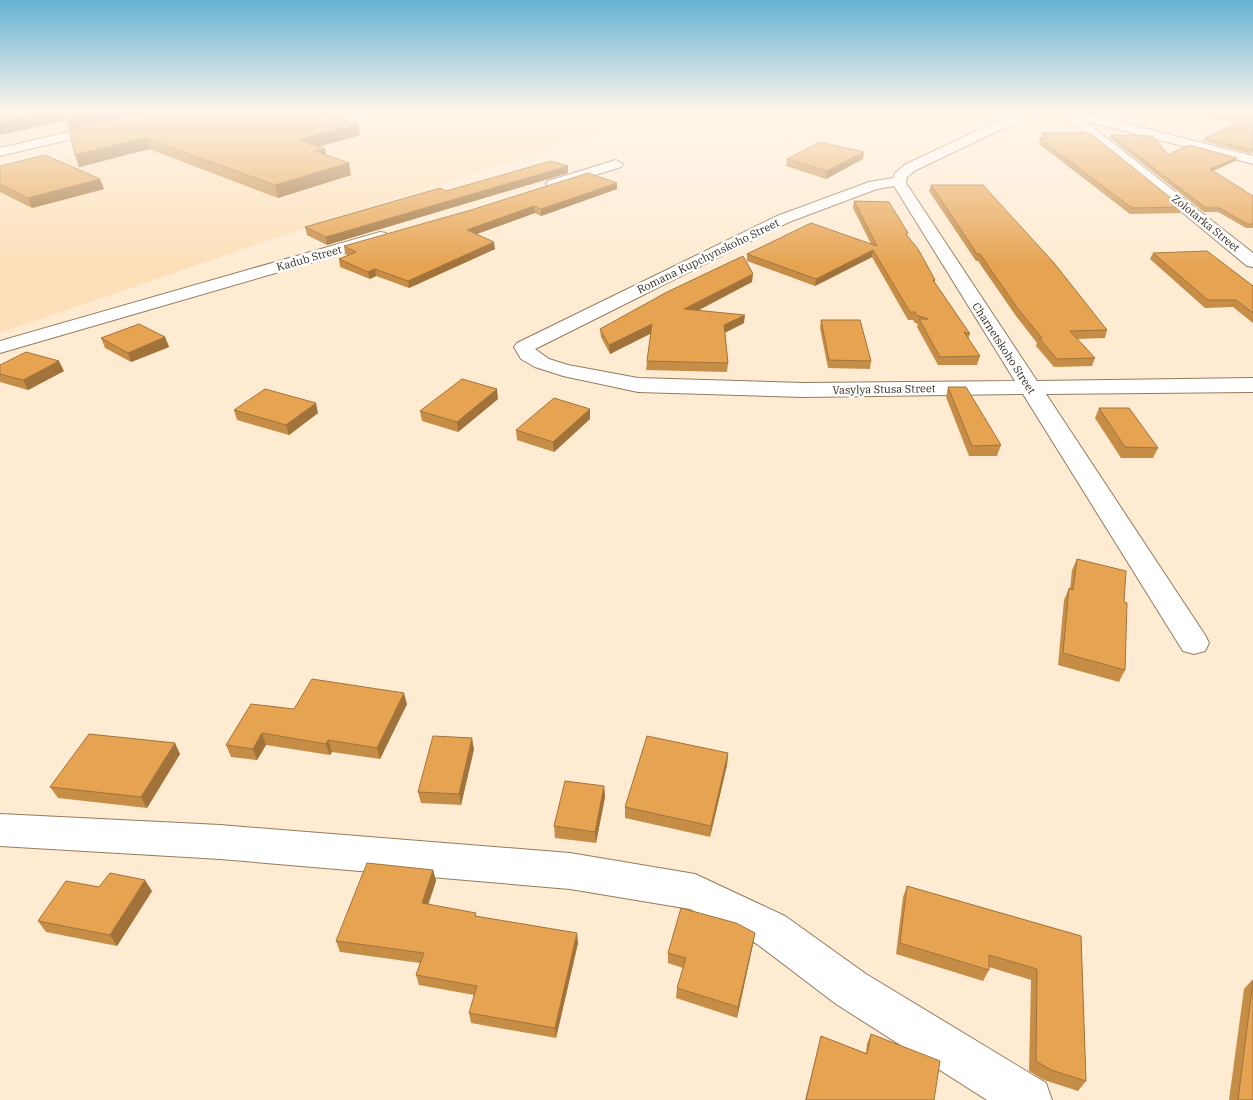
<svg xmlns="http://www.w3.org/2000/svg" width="1253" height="1100" font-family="'IBM Plex Serif',serif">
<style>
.built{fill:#fde0ba}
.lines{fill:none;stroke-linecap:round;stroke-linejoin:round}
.minor-casing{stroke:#927c5f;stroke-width:2}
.major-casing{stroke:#927c5f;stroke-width:2}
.minor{fill:#fff;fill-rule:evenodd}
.major{fill:#fff;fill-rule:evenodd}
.wall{fill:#c68d47}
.shaded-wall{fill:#a1733a}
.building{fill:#e6a453;stroke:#a1733a}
.labels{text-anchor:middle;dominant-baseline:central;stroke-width:5;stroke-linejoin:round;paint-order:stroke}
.far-street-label{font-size:11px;fill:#362c20;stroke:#fff}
</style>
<rect width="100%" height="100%" fill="#ffebd2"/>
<!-- built -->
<g class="built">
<polygon points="0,110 164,110 0,147"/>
<polygon points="258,110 565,110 621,127 357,210 0,333 0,175"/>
</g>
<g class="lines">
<defs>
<g id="minor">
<path d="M1022,110H1038L1036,113L916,170L907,177L906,183L1037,381L1253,378V392L1046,394L1205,635L1209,643L1205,651L1194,654L1183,651L1023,394L804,397L638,392L563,376L535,367L521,359L514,347L517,343L777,216L869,182L893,178L895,173L906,164ZM894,186L1015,381L804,383L638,378L568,365L549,359L535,349L789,222L877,189Z"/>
<polygon points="1059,110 1078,111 1253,156 1253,164 1085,121 1253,253 1253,267 1247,266 1106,149 1060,114"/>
<polygon points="1224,110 1253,111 1253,119 1226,113"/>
<polygon points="616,160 623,164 621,167 553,188 548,187 546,184 548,181"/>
<polygon points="380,232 386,233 388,237 386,241 0,353 0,341"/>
<polygon points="0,814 220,825 570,853 695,874 785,916 866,974 1046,1083 1052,1100 987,1100 836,1004 757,944 690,909 570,889 220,859 0,846"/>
</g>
<polygon id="major" points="162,110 184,110 182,113 0,156 0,148"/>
</defs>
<!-- minor casing -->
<use href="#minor" class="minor-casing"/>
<!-- major casing -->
<use href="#major" class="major-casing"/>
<!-- minor -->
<use href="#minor" class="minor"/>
<!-- major -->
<use href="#major" class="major"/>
</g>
<!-- wall -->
<g class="wall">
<polygon points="0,110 321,112 360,135 319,147 325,149 326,155 351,175 278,198 149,149 79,167 75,155 70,129 67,120 0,135"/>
<polygon points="1188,110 1226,110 1227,111 1253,117 1253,152 1251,154 1203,141 1205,138 1235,123"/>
<polygon points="1042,133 1182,207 1180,213 1130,214 1039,144 1040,139 1041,139 1040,138"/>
<polygon points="1111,135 1168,155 1237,158 1235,161 1213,171 1253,196 1253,228 1246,228 1218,212 1204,212 1110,138"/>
<polygon points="787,159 863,159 826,179 786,166"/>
<polygon points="0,166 100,179 104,189 32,208 0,192"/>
<polygon points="568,173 327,245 307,235 305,227 446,191"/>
<polygon points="617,183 617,189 541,216 535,213 477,234 495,249 409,288 376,276 370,279 340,267 339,259 349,255 345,254 344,246"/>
<polygon points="931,185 1107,330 1105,338 1077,339 1095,358 1092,366 1054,367 1036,346 1037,343 1016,316 978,261 976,261 929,191"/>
<polygon points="854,201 907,236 935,280 935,283 970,334 968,339 980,356 977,365 938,365 917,327 918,324 915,323 913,320 908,320 872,257 815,286 747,261 747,254 871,244 853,208"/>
<polygon points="1153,253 1253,286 1253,323 1233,307 1205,308 1150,259"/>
<polygon points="752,282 697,310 744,323 725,333 728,363 727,372 646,370 647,361 651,333 610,354 601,337 600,329"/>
<polygon points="821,320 871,361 870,369 828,368 820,328"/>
<polygon points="165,337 169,347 131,362 105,348 101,338"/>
<polygon points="0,365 64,371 28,390 0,382"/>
<polygon points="948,387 1001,445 997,456 969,456 946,397"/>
<polygon points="498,399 458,432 422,421 420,411"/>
<polygon points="1099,408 1158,448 1153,458 1121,458 1095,418"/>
<polygon points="590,409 590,419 554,452 517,440 516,430"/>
<polygon points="234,410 318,413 289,435 237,420"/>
<polygon points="1077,559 1124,602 1125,670 1119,682 1058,665 1064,600 1069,588 1070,589 1072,570"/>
<polygon points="407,704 380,759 332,752 330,755 266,745 257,760 231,757 226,745 294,709"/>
<polygon points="474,749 461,805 421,803 418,792"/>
<polygon points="728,753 727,765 710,837 625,818 625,807"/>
<polygon points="180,754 147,808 58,798 50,787"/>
<polygon points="604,786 605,797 596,843 555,838 554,826"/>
<polygon points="433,870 436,881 428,905 476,916 578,943 556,1038 471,1023 469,1013 474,995 419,985 416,975 420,963 340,952 336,941"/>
<polygon points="907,886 1081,936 1086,1081 1078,1091 1044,1080 1029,1071 1031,980 989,967 989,970 983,981 896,954 903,897"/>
<polygon points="152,891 117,946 46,932 38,921"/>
<polygon points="753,944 737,1018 676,998 677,988 683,968 668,963 668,953"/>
<polygon points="1253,979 1253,1100 1229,1100 1244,989"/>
<polygon points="871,1034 934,1100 805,1100 821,1036 866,1053 867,1044"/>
</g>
<!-- shaded-wall -->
<g class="shaded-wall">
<polygon points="59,110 154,110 71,130 67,120 0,135 0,123"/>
<polygon points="300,110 331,110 301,116"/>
<polygon points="358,124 360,135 302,151 299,140"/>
<polygon points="145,138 149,149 79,167 75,155"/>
<polygon points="325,149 327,160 315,151"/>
<polygon points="864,152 863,159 826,179 827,171"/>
<polygon points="1237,158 1235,161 1208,173 1210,169"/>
<polygon points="349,163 351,175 278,198 275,185"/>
<polygon points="568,166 568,173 327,245 326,237"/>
<polygon points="100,179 104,189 32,208 28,198"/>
<polygon points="617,183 617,189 541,216 541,209"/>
<polygon points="534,206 535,213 468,237 467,230"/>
<polygon points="494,242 495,249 409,288 408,281"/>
<polygon points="873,250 872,257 815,286 816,279"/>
<polygon points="375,269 376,276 370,279 368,272"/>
<polygon points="753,274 752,282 684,318 684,309"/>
<polygon points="745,315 744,323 724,333 724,325"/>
<polygon points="652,324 652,333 610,354 609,345"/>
<polygon points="165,337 169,347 131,362 128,353"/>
<polygon points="59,361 64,371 28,390 23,380"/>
<polygon points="497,389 498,399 458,432 457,422"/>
<polygon points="316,403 318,413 289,435 286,425"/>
<polygon points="590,409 590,419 554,452 553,442"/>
<polygon points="404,693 407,704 380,759 377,748"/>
<polygon points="262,733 266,745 257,760 253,749"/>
<polygon points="472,738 474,749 461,805 459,794"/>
<polygon points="328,740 332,752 330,755 326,744"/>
<polygon points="175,743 180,754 147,808 141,797"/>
<polygon points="728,753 727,765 710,837 711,826"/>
<polygon points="604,786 605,797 596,843 595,832"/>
<polygon points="433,870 436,881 425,914 422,903"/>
<polygon points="145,880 152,891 117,946 110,935"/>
<polygon points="577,933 578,943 556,1038 555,1028"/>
<polygon points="755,933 753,944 737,1018 738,1007"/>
</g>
<!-- building -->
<g class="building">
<polygon points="0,110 59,110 0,123"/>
<polygon points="65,110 103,110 66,118"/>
<polygon points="153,110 314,110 358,124 299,140 325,149 315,151 349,163 275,185 145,138 75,155 69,129"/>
<polygon points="1201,110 1226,110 1227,111 1253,117 1253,150 1205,138 1240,121"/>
<polygon points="1042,133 1090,133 1182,207 1132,208 1040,139 1048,139"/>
<polygon points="1111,135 1153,136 1168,155 1189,145 1237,158 1210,169 1253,196 1253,224 1247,224 1220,208 1206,208"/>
<polygon points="820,142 864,152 827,171 787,159"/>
<polygon points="45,155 100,179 28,198 0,184 0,166"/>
<polygon points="551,161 568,166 326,237 305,227 440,188 446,191"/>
<polygon points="588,173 617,183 541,209 534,206 467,230 494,242 408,281 375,269 368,272 339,259 356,252 344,246 471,210"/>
<polygon points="931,185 983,185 1054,263 1107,330 1070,331 1095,358 1057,359 1039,338 1042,338 1018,309 980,254 977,254"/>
<polygon points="854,201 889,202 908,233 906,234 918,249 935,280 933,280 970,334 964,332 980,356 940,357 919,319 928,319 916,315 915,312 910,312 873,250 816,279 747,254 811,223 877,246"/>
<polygon points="1207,251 1253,286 1253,313 1236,300 1208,300 1153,253"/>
<polygon points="743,256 753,274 684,309 745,315 724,325 728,363 647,361 652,324 609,345 600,329 667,292"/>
<polygon points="821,320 860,320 871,361 829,360"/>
<polygon points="139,324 165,337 128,353 101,338"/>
<polygon points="26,352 59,361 23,380 0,374 0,365"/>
<polygon points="462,379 497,389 457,422 420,411"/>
<polygon points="948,387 966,387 1001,445 972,446"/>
<polygon points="265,389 316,403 286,425 234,410"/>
<polygon points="554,398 590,409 553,442 516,430"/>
<polygon points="1099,408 1129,408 1158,448 1125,447"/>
<polygon points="1077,559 1126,571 1124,602 1127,603 1125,670 1063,653 1069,588 1073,590"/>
<polygon points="312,679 404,693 377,748 328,740 326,744 262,733 253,749 226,745 251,704 294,709"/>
<polygon points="89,734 175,743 141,797 50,787"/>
<polygon points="433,736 472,738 459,794 418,792"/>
<polygon points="647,736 728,753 711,826 625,807"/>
<polygon points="565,781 604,786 595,832 554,826"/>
<polygon points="367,863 433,870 422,903 476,913 475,916 577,933 555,1028 469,1013 477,986 416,975 424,953 336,941"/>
<polygon points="110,873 145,880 110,935 38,921 66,881 99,887"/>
<polygon points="907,886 1081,936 1086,1081 1051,1070 1036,1061 1037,969 989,955 989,970 900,943"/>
<polygon points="681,908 736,923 755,933 738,1007 677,988 686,958 668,953"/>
<polygon points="1253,981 1253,1100 1238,1100"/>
<polygon points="871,1034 940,1061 934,1100 806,1100 821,1036 867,1054"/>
</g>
<!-- sky -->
<linearGradient id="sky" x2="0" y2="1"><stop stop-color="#64b2d3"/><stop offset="0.42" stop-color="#fff6eb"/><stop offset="1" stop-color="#fff6eb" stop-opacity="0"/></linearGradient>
<rect width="1253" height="264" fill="url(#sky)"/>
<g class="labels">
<!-- far-street labels -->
<g class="far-street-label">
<text transform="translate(1206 223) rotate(39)">Zolotarka Street</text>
<text transform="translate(708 256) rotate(-26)">Romana Kupchynskoho Street</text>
<text transform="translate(309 258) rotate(-16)">Kadub Street</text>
<text transform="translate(1004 348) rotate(57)">Charnetskoho Street</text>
<text transform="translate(884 389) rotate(-1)">Vasylya Stusa Street</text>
</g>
</g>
</svg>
